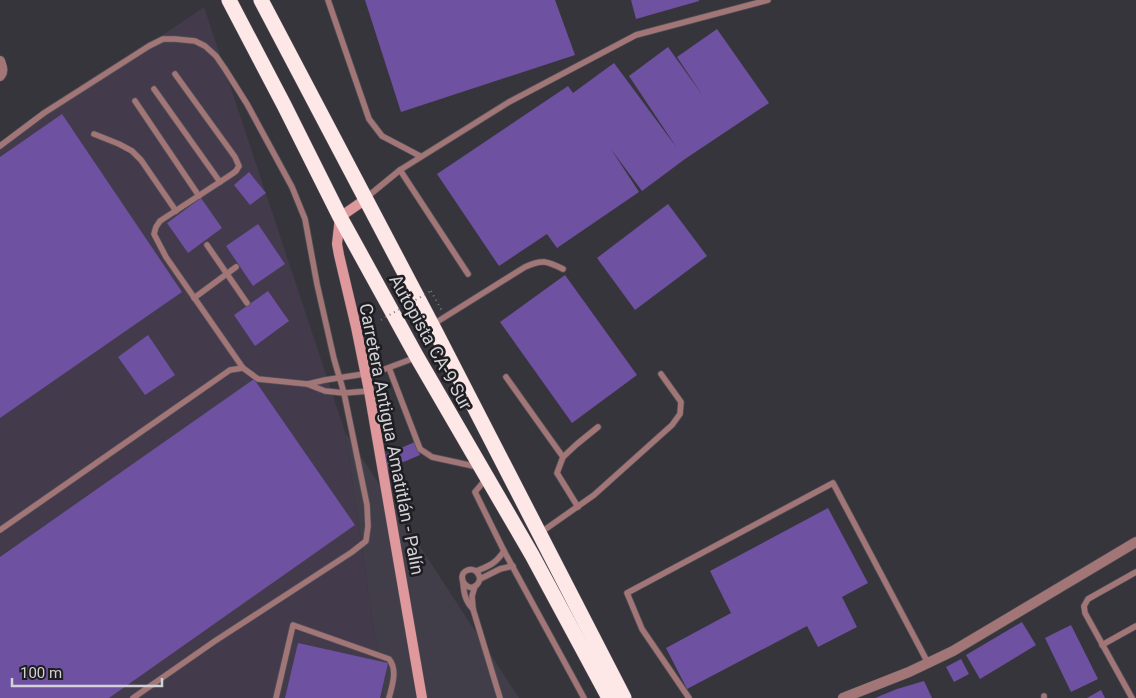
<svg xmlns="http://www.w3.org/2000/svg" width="1136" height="698" font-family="Roboto,sans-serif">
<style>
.built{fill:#413e4a}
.industrial{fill:#433a4b}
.building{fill:#6e51a1}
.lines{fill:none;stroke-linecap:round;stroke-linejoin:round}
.lane-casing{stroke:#535158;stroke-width:7}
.street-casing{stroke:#535158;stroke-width:11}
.secondary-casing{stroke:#535158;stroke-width:11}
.highway-casing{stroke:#535158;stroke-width:16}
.path{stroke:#7c7b81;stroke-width:2;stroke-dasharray:1 4;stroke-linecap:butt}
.lane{stroke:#a27677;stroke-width:5.5}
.street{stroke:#a27677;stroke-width:10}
.secondary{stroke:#df989b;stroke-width:10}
.highway{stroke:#fee7e7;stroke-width:15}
.path-bridge{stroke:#7c7b81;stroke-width:2;stroke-dasharray:1 4;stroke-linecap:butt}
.labels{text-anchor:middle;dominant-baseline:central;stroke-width:5;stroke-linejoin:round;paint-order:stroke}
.street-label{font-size:18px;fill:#d2d1d5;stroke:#1e1d21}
</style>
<rect width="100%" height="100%" fill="#37353c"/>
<!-- built -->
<polygon class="built" points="345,432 519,698 384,698"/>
<!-- industrial -->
<polygon class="industrial" points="204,7 345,432 384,698 0,698 0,145"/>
<!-- building -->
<g class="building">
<polygon points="365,0 555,0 575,55 401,112"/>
<polygon points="631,0 699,0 699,1 636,19"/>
<polygon points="717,29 769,103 685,159 642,191 611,149 639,192 557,248 547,234 499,266 437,174 568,86 573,93 614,63 677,148 629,76 668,47 703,96 677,57"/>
<polygon points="62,114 182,292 0,418 0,157"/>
<polygon points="249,172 266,193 250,205 234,185"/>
<polygon points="201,198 222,228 188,253 167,223"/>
<polygon points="668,204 707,256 635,310 597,258"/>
<polygon points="258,224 285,264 253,286 226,246"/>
<polygon points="565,275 637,375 572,423 500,322"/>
<polygon points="268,291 289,321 255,346 234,315"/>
<polygon points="148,335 175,375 145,395 118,357"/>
<polygon points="254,379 355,525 109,698 0,698 0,557"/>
<polygon points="415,442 420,455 387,469 382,456"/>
<polygon points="828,508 868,583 842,597 857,627 818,647 807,626 687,689 666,648 731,613 710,571"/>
<polygon points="1022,622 1036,645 980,679 966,655"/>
<polygon points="1071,625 1098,679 1071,692 1045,638"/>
<polygon points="298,643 388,663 380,698 285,698"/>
<polygon points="961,659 969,674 954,682 946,667"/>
<polygon points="924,681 932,698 875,698 897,689"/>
<polygon points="1101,690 1105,698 1087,698"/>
</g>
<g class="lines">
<defs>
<g id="lane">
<polyline points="328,0 369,119 382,136 420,156"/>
<polyline points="175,74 235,157 239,166 236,171 232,174 160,221 156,227 154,234 166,257 243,368 258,379 307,384 325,391 344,393 369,391"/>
<polyline points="154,89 220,182"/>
<polyline points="135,101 199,196"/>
<polyline points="94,134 119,144 132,151 141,160 176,211"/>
<polyline points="0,146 44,113 149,46 163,39 175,39 195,41 205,46 216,56 225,69 247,104 292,187 305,219 317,284 334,359 344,393 367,505 368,526 366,541 352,552 215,641 133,698"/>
<polyline points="400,170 468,274"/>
<polyline points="367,197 400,170 509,102 636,35 768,0"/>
<polyline points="207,245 247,303"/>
<polyline points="194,298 236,267"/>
<path d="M432,325L525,267C542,259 547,261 563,269"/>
<polyline points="389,368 420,449 432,457 478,467"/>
<polyline points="506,377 563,457"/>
<polyline points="308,384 325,380 377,372 417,357"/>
<polyline points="486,479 475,492 504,551 584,698"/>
<polyline points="578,507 557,473 563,457 577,444 598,427"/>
<polyline points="0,530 230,370 243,368"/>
<polyline points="540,533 594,495 672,425 680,414 681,402 661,374"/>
<path d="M476,571C490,566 496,563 504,551"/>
<path d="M480,579C479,573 475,568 468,570C452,576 473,600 480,579L500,569L513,566"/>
<path d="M463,583C464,593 465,601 473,609"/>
<polyline points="475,586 472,596 473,609 500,698"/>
<polyline points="1102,645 1136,626"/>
<path d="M276,698L293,625L389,659C398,670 392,686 389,698"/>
<polyline points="689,698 642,629 627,593 833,483 928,663"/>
<polyline points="1044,698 1044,696"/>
<polyline points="1132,698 1085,613 1084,606 1088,599 1136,572"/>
</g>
<g id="street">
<path d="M0,61C2,67 4,71 0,76"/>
<polyline points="843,698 909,672 953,651 1136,542"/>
</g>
<polyline id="secondary" points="366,199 340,217 337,244 339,255 356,327 369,391 422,698"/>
<g id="highway">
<polyline points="229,0 284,105 340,217 417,357 532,555 609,698"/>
<polyline points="261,0 432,325 624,698"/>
</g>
</defs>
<!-- lane casing -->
<use href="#lane" class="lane-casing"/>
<!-- street casing -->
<use href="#street" class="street-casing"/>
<!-- secondary casing -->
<use href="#secondary" class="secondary-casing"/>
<!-- highway casing -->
<use href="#highway" class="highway-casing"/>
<!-- path -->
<polyline class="path" points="431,291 442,311"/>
<!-- lane -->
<use href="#lane" class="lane"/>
<!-- street -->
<use href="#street" class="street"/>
<!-- secondary -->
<use href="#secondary" class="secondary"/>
<!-- highway -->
<use href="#highway" class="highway"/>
<!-- path-bridge -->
<polyline class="path-bridge" points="381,320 431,291"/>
</g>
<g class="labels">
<!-- street labels -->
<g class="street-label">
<text transform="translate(431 342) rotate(61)">Autopista CA-9 Sur</text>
<text transform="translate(392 439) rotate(79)">Carretera Antigua Amatitlán - Palín</text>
</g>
</g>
<!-- scale -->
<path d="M12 678v8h150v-8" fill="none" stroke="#d2d1d5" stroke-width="2.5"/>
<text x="20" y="678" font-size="15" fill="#d2d1d5" stroke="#1e1d21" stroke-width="4" paint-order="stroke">100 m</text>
</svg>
